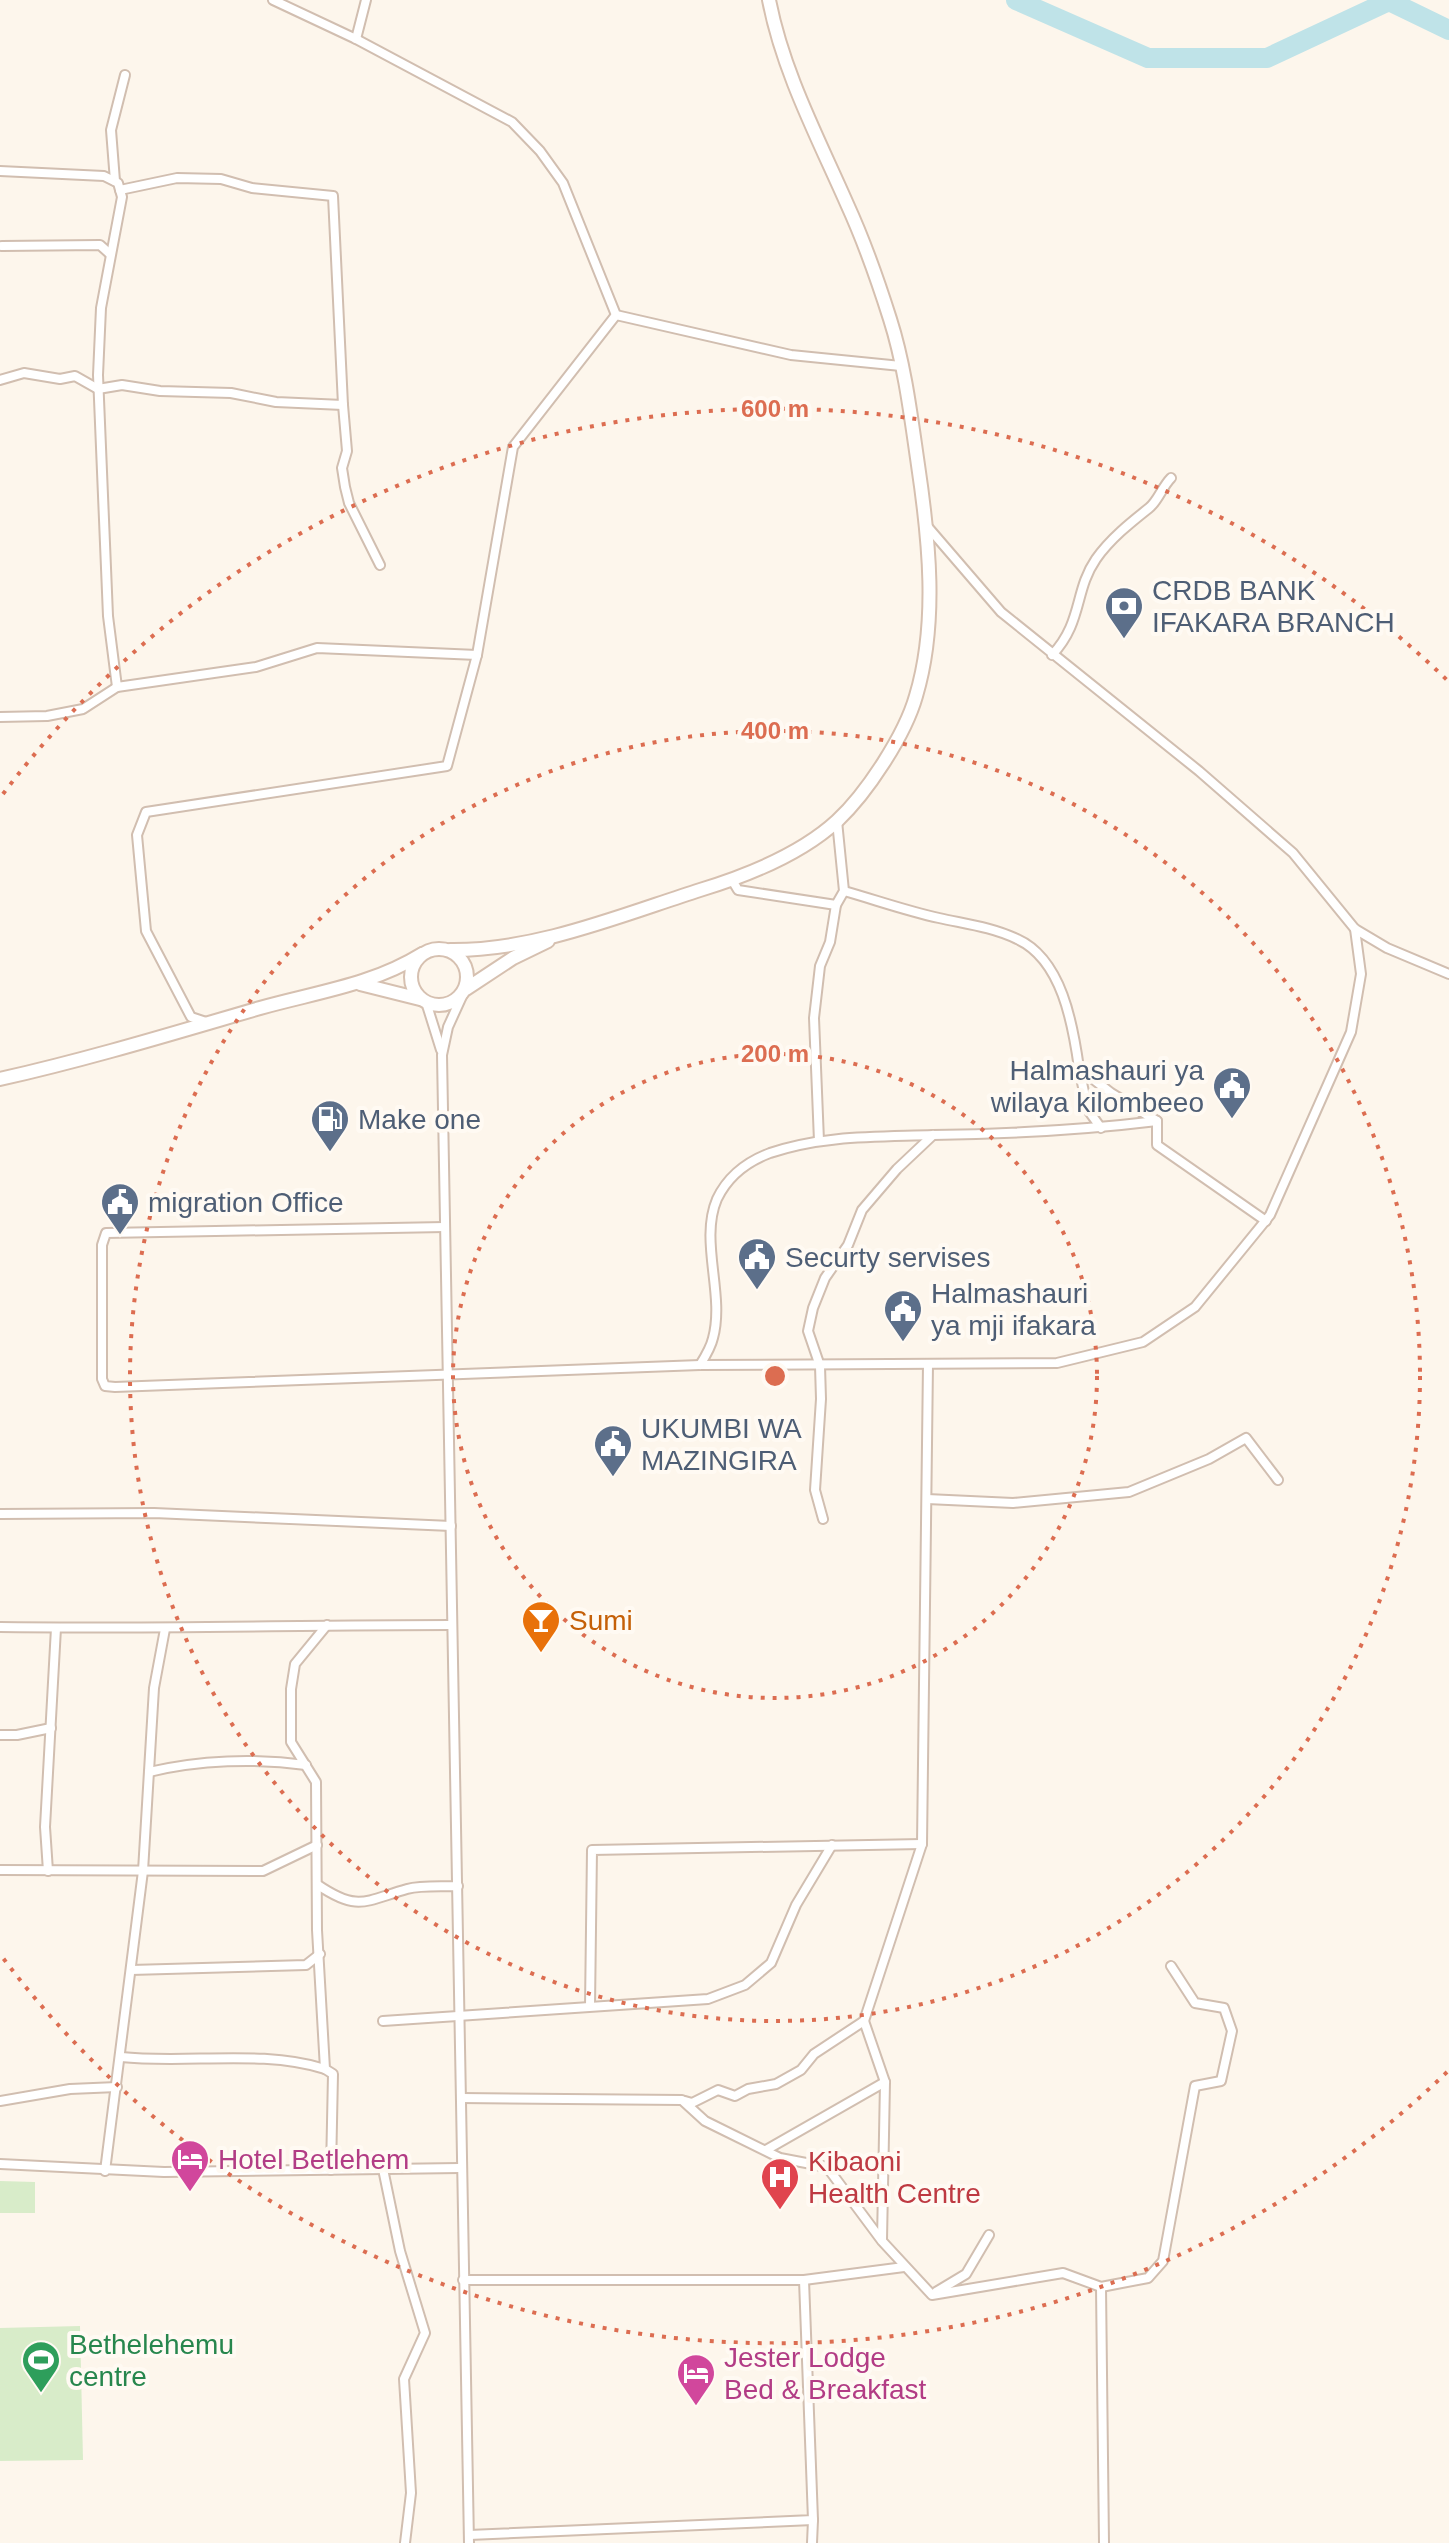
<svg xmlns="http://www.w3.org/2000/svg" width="1449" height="2543" font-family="Arial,sans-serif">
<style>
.green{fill:#d8ecc9}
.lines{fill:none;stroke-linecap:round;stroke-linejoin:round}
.river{stroke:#bfe3e8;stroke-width:20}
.minor-casing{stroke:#d1beb0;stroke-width:12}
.secondary-casing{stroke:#d6c0b0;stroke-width:16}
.minor{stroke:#fff;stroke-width:8}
.secondary{stroke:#fff;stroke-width:12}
.ring{fill:none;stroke:#dc6d51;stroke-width:4;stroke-dasharray:4 8}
.labels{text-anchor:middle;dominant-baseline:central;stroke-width:8;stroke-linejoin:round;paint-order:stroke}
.service-label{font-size:28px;fill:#4e5e75;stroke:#fffaf3;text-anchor:start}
.food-label{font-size:28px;fill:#c56008;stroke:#fffaf3;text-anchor:start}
.hotel-label{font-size:28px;fill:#b23c85;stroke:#fffaf3;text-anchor:start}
.health-label{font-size:28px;fill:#be3a42;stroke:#fffaf3;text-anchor:start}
.leisure-label{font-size:28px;fill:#27864d;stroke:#fffaf3;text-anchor:start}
.centre{fill:#dc6d51;stroke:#fffaf3;stroke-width:4}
.ring-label{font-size:24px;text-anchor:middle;font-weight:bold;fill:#dc6d51;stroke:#fffaf3;stroke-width:8;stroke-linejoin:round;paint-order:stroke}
</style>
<rect width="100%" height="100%" fill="#fdf6ec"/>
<!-- green -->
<g class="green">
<polygon points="0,2181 35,2182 35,2213 0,2213"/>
<polygon points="80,2326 83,2460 0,2461 0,2328"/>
</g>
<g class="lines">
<!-- river -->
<polyline class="river" points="1016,0 1148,58 1267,58 1389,1 1449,30"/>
<defs>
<g id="minor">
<polyline points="273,0 356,39 512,122 540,151 563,183 616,315 791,355 901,366"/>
<polyline points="356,39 366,0"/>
<polyline points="0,171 104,176 118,183 122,197 101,308 98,375 108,616 117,687 256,667 317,648 477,655"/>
<polyline points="115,181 111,130 125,75"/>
<polyline points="2,246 100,245 110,254"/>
<polyline points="0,380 24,373 60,379 75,376 98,389 122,385 160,391 231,393 276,402 343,405 333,196 252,188 221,179 177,178 120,190"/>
<polyline points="343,405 347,451 342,468 345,487 349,503 380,565"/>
<polyline points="927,526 1001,612 1199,771 1293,853 1355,929 1387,948 1449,974"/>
<path d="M1052,655C1083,622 1074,591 1096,559C1110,539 1130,523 1149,508C1158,501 1162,487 1171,478"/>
<polyline points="0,717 47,716 83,709 117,687"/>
<polyline points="732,880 738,890 836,905"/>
<path d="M844,891C876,900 907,911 939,918C966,924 992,927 1017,939C1062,959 1073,1025 1079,1068L1111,1093L1157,1121V1145L1266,1221"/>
<polyline points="463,994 448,1027 442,1055 469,2543"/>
<polyline points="426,1002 441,1050"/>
<polyline points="209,1023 191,1017 146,931 137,835 146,812 447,766 477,655 513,447 616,315"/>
<polyline points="1079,1069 1088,1110 1101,1128"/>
<polyline points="819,1141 814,1018 820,966 830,942 836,905 844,891 837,821"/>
<polyline points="445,1227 106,1233 102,1245 102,1379 105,1386 115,1387 700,1365 1057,1363 1143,1342 1195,1307 1270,1215 1351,1032 1361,974 1355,929"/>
<path d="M700,1365C705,1357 711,1347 713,1338C725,1294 699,1241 717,1199C728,1176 746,1162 770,1153C823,1135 878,1137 933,1135C1007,1134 1083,1130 1157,1121"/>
<polyline points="927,1499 1013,1503 1129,1492 1209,1459 1246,1438 1278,1480"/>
<polyline points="0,1514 154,1513 451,1526"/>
<polyline points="823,1519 815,1490 821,1399 820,1366 808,1331 813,1308 825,1278 848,1245 862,1210 897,1169 933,1135"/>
<polyline points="327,1625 295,1664 291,1689 291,1742 316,1782 317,1930 325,2069 333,2074 331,2170"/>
<path d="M0,1627C151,1629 301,1625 452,1625"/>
<polyline points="0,1735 17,1735 51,1728"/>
<path d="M149,1772C199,1760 256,1758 306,1765"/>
<polyline points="0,1870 263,1871 317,1845"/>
<polyline points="48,1871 45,1827 56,1628"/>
<path d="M318,1885C358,1912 365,1901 407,1889C422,1885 442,1887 458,1886"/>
<polyline points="131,1970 306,1965 320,1954"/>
<polyline points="590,2006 592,1850 922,1844"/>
<polyline points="383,2021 708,1999 745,1985 771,1963 796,1905 832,1845"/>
<path d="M121,2057C187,2064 262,2049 325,2069"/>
<polyline points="461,2098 682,2100 705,2121 780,2158 827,2167 882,2241 932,2295 1063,2273 1101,2287 1148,2278 1163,2261 1195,2086 1221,2081 1232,2031 1224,2008 1195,2003 1171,1966"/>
<polyline points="0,2101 70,2089 117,2087"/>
<polyline points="685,2101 692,2103 718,2090 735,2096 748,2089 776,2084 801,2070 814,2054 864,2021"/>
<polyline points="766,2150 885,2082"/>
<polyline points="0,2164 164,2172 460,2168"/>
<polyline points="383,2169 400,2251 425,2333 404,2379 411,2493 405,2543"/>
<polyline points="105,2171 143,1871 154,1688 165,1629"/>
<polyline points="882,2240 885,2082 864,2021 922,1844 928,1364"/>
<polyline points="463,2280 804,2280 904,2267"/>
<polyline points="1101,2287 1104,2543"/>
<polyline points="936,2292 966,2274 989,2235"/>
<polyline points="469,2535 813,2520 804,2280"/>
<polyline points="812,2543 813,2520"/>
</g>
<g id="secondary">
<circle cx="439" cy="977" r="28"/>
<path d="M450,950C535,951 619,916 700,890C746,876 801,854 837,821C867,793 905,735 916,696C938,623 929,539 918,465C911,417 905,366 890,319C878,281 864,241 847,204C818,138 783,72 769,0"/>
<polyline points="360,984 420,999"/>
<polyline points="466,989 513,958 548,941"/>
<path d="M0,1079C89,1059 174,1033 260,1008C317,992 372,985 422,954"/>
</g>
</defs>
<!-- minor casing -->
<use href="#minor" class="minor-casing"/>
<!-- secondary casing -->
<use href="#secondary" class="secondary-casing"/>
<!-- minor -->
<use href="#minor" class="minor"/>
<!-- secondary -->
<use href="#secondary" class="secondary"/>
</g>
<!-- distance rings -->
<g class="ring">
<circle cx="775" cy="1376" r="322"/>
<circle cx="775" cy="1376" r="645"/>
<path d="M1447 2072A967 967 0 0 1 3 1958M3 794A967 967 0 0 1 1447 680"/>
</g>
<!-- icons -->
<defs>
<symbol id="bank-pin" viewBox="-11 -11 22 30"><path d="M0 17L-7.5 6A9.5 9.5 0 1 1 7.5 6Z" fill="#5c6f8a" stroke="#fffaf3"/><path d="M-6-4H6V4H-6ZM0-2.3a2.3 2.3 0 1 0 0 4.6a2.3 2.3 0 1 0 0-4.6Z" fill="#fff"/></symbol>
<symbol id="civic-pin" viewBox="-11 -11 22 30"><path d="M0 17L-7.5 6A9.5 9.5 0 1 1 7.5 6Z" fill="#5c6f8a" stroke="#fffaf3"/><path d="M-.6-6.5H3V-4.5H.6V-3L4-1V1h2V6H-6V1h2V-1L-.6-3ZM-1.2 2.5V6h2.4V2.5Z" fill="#fff"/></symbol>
<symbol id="fuel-pin" viewBox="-11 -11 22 30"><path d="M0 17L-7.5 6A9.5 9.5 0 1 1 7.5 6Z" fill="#5c6f8a" stroke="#fffaf3"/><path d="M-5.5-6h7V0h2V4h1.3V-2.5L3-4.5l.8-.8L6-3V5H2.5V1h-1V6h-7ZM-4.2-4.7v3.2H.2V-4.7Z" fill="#fff"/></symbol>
<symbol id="bar-pin" viewBox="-11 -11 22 30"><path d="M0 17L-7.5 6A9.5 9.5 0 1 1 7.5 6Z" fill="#e8710a" stroke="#fffaf3"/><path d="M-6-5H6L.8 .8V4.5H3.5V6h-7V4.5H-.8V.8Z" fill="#fff"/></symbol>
<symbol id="hotel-pin" viewBox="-11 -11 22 30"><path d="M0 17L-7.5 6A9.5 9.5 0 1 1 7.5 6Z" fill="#d1479c" stroke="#fffaf3"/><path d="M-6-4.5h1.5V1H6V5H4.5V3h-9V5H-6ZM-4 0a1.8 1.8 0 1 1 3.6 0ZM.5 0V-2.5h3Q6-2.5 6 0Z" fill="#fff"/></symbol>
<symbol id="hospital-pin" viewBox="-11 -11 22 30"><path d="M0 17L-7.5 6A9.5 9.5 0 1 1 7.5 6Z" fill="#e0444e" stroke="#fffaf3"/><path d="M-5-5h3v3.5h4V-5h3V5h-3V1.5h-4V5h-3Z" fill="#fff"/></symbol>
<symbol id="stadium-pin" viewBox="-11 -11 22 30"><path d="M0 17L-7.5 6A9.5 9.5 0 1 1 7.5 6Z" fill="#2e9e5b" stroke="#fffaf3"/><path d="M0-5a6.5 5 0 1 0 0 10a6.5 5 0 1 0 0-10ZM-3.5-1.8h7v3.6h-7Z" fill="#fff"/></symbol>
</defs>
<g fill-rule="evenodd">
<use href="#bank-pin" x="1102" y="584" width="44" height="60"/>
<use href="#civic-pin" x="1210" y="1064" width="44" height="60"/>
<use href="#fuel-pin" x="308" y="1097" width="44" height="60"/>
<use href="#civic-pin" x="98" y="1180" width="44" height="60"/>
<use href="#civic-pin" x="735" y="1235" width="44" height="60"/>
<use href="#civic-pin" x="881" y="1287" width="44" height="60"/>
<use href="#civic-pin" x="591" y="1422" width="44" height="60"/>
<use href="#bar-pin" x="519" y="1598" width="44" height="60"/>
<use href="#hotel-pin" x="168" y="2137" width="44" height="60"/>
<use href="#hospital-pin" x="758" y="2155" width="44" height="60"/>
<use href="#stadium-pin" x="19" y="2338" width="44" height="60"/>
<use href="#hotel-pin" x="674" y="2351" width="44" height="60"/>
</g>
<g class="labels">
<!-- service labels -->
<g class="service-label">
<text x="1152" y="590">CRDB BANK<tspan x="1152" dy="32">IFAKARA BRANCH</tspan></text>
<text x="1204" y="1070" text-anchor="end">Halmashauri ya<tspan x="1204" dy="32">wilaya kilombeeo</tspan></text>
<text x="358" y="1119">Make one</text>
<text x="148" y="1202">migration Office</text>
<text x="785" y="1257">Securty servises</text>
<text x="931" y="1293">Halmashauri<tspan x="931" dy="32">ya mji ifakara</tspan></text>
<text x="641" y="1428">UKUMBI WA<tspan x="641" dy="32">MAZINGIRA</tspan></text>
</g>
<!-- food labels -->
<g class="food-label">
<text x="569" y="1620">Sumi</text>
</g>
<!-- hotel labels -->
<g class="hotel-label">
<text x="218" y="2159">Hotel Betlehem</text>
<text x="724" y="2357">Jester Lodge<tspan x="724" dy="32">Bed &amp; Breakfast</tspan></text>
</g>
<!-- health labels -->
<g class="health-label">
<text x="808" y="2161">Kibaoni<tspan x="808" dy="32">Health Centre</tspan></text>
</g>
<!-- leisure labels -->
<g class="leisure-label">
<text x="69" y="2344">Bethelehemu<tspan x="69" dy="32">centre</tspan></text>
</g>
</g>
<circle cx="775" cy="1376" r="12" class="centre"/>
<g class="ring-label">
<text x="775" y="417">600 m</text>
<text x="775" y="739">400 m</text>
<text x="775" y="1062">200 m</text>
</g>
</svg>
